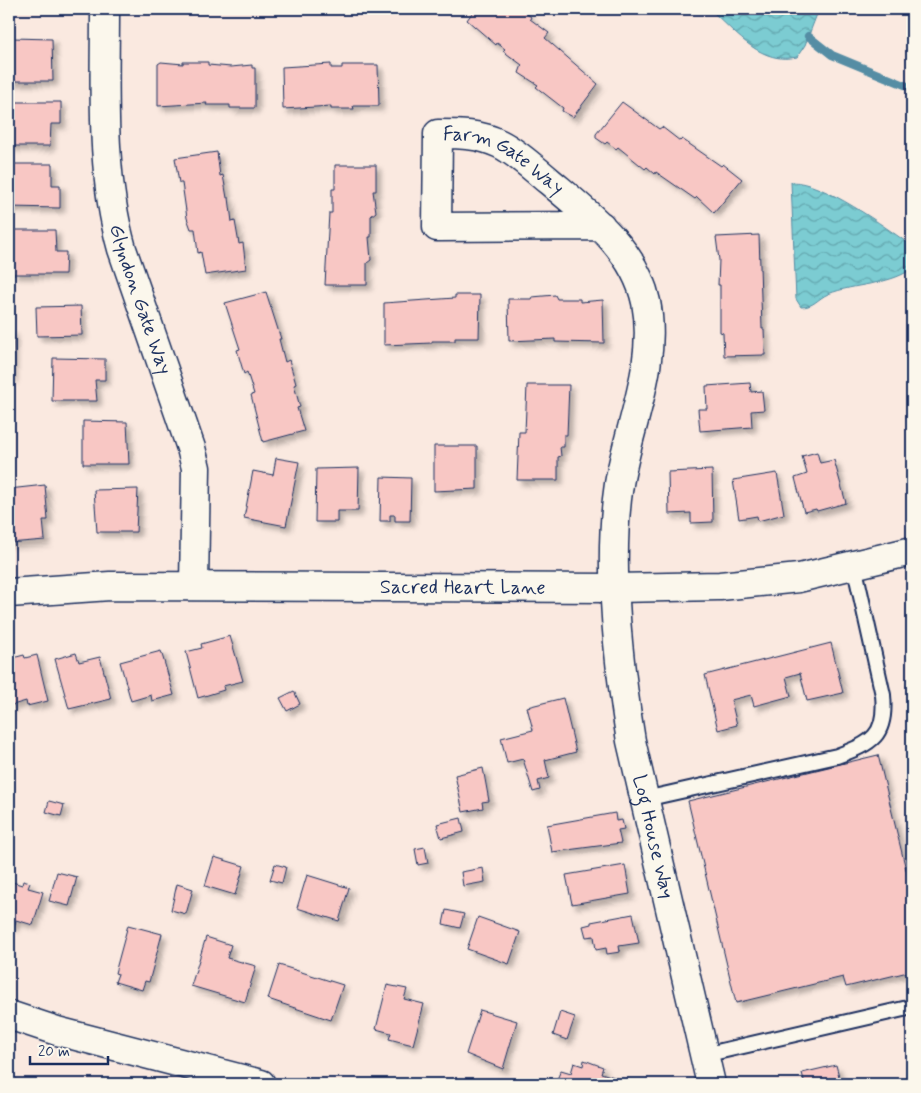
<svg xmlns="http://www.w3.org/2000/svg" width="921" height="1093" font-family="Mynerve,sans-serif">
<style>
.water{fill:url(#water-waves);stroke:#558da4}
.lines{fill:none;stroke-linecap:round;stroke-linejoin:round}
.stream{stroke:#558da4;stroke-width:8}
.building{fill:#f8c7c4;stroke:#1b2f5e;filter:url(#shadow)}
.lane-casing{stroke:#1b2f5e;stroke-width:18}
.street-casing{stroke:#1b2f5e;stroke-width:31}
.secondary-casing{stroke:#1b2f5e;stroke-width:31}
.lane{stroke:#fbf7ec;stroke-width:14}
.street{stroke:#fbf7ec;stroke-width:28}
.secondary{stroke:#fbf7ec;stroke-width:28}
.labels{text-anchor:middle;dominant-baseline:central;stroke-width:4.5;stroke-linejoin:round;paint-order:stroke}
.street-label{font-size:20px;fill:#1b2f5e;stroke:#fbf7ec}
</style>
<defs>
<pattern id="water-waves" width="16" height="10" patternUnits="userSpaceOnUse" patternTransform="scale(1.25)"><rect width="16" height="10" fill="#7bccd2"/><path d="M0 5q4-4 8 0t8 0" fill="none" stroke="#64a6ae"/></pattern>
<filter id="shadow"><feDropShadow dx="4.5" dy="4.5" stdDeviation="2.5" flood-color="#0004"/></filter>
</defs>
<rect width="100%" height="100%" fill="#fae9e0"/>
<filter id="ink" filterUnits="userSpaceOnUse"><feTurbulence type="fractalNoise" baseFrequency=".02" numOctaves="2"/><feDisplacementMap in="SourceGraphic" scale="10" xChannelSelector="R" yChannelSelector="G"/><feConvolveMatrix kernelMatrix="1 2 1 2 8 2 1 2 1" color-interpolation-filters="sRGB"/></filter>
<g filter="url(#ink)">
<!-- water -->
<g class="water">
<path d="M712,9H819L805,45L797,57C762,65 738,35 714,13Z"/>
<path d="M791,182C823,181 885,227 912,246V269C886,286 856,283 828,294C817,299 814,307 801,307L796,299Z"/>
</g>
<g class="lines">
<!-- stream -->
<polyline class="stream" points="808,36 832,55 912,88"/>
</g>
<!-- building -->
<g class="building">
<polygon points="475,9 521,9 531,17 530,19 549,33 545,38 598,84 573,117 562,111 563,108 536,87 538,85 519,73 522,65 503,51 505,49 497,43 496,45 467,20"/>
<polygon points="12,38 52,39 53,81 9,81"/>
<polygon points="161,62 183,64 183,62 208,62 208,65 231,67 252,65 252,68 255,68 255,108 230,108 230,105 206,105 207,103 158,106 158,64"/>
<polygon points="331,64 331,68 342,68 342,65 378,65 379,106 353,106 354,109 331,109 331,106 283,109 282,67"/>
<polygon points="9,102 61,102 61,124 51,124 50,146 9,146"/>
<polygon points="622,102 659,129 662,127 680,141 682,139 721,166 723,164 742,179 714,213 697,197 695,199 656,172 655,174 647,167 645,169 618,147 616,149 607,142 605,144 596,138 596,134"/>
<polygon points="217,152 220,176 223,175 227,198 229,198 232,222 235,221 239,244 243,243 246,269 205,275 201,252 198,253 195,229 191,229 187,218 182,183 179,183 175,158"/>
<polygon points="9,164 52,164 52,185 60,185 60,208 9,207"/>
<polygon points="335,165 376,165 376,191 373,191 376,212 371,216 371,237 369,237 371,260 367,263 367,285 325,285 329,213 332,213 332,189 335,189"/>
<polygon points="12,230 55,230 56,252 66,252 65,274 13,274"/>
<polygon points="759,235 762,329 764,329 765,355 724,356 723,333 720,332 720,285 718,285 719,260 716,237"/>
<polygon points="266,292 281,339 279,339 285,362 289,360 296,384 294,385 300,407 297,408 304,431 263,442 251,395 254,394 247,372 244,374 237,350 240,349 225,303"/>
<polygon points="455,295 480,295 479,338 455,338 455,341 432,341 432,343 384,345 384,303 455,298"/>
<polygon points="555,295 557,299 580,299 580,302 603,300 604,343 555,342 555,339 509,341 508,299 531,299 532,297"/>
<polygon points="81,306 82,335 37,336 36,307"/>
<polygon points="9,331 13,331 12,378 9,378"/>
<polygon points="53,358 105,359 105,380 95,380 97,401 52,401"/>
<polygon points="750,383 751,392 762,391 764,410 751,411 752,427 700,431 698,409 707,409 706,386"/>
<polygon points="527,385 569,385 567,435 564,435 564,447 560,447 561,456 558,457 558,480 517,480 519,432 525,432"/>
<polygon points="83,421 127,422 129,464 83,464"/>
<polygon points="434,446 477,446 477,489 434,491"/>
<polygon points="817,452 820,463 834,460 846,503 817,511 816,509 804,512 795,478 807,474 802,456"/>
<polygon points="276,458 299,462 286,526 244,518 253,471 273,475"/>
<polygon points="359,468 358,511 337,511 337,522 315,522 316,469"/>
<polygon points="712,470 713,522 691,523 691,513 669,514 668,472"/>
<polygon points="777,473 784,514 758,521 757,516 739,519 733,480"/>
<polygon points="381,477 411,478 410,521 395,521 395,515 390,515 390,521 380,521"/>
<polygon points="45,485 48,520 43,520 45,540 9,543 9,489"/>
<polygon points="138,489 136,532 97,532 94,490"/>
<polygon points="230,636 243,681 223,686 224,690 198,698 186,652 202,648 201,644"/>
<polygon points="831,643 843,693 807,701 800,673 786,677 791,696 754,706 751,695 731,700 737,725 718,730 705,675"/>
<polygon points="161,651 174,695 152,701 151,695 131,701 120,662"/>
<polygon points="76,653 79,662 100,657 111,699 69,709 55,659"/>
<polygon points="24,655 25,658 37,655 48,701 27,706 26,701 9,706 9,659"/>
<polygon points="294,691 300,704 287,711 280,698"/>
<polygon points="563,698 576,752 545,760 549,778 538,781 540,790 533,792 523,759 507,763 501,738 533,730 527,707"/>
<polygon points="878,755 910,886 912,885 912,971 846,987 843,977 736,1003 688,801"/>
<polygon points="483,768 489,801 482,802 483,808 463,812 455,775"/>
<polygon points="49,801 64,805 61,816 46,812"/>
<polygon points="615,813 616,821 622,820 624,829 618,830 621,843 552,852 547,825"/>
<polygon points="461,818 464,832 441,838 437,824"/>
<polygon points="425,847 428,863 418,865 415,849"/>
<polygon points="214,857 244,866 235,895 205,886"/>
<polygon points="275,864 286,867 282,883 270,880"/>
<polygon points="625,865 630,894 572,904 566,875"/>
<polygon points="483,868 485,882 463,886 461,872"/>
<polygon points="57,872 77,877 69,906 49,901"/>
<polygon points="307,875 349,888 339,921 297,908"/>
<polygon points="9,881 22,885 23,881 30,883 28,888 43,892 33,925 16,920 14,927 9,925"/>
<polygon points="177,884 193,889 186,914 171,910"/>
<polygon points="446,910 464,914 460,928 443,924"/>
<polygon points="633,914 639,943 619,946 620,952 607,954 606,948 596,950 594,936 586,937 583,926 591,924 591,922"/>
<polygon points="478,917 520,932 509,964 467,949"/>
<polygon points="128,925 162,934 149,982 145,981 142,990 115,982 118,974 115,973"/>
<polygon points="206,937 231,945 227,958 256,966 245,1002 191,986"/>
<polygon points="279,965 343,985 331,1020 268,999"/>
<polygon points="387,985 407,989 404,999 424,1004 413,1045 389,1039 391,1033 376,1029"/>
<polygon points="480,1010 517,1021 503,1069 466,1054"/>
<polygon points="560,1012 575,1017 567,1040 553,1035"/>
<polygon points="584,1060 603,1067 601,1073 614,1077 611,1084 555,1084 561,1070 571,1073 574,1063 583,1066"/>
<polygon points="836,1065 841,1084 805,1084 802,1073"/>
<polygon points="9,1077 25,1083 9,1084"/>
</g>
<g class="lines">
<defs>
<g id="lane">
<path d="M645,799L837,756C872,743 887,736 883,695L854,565"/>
<polyline points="704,1055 912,1007"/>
</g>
<g id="street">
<path id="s1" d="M105,9C105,90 100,171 122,249L191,448L196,468L194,585"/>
<path id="s2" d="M601,226L437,227L438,134C460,134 480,134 500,144C518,153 533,168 549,181C588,214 635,249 646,302C658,364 629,424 619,484C607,563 618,662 631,741L711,1084"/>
<path id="s3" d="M9,593L110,586L616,588L720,586L799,578L912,551"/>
</g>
<polyline id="secondary" points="9,1015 57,1031 261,1084"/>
</defs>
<!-- lane casing -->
<use href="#lane" class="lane-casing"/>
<!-- street casing -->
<use href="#street" class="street-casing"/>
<!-- secondary casing -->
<use href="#secondary" class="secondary-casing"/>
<!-- lane -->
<use href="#lane" class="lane"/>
<!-- street -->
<use href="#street" class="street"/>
<!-- secondary -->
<use href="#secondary" class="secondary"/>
</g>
</g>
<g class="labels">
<!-- street labels -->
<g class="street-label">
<text stroke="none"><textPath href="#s2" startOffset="330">Farm Gate Way</textPath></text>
<text stroke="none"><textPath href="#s1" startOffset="295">Glyndon Gate Way</textPath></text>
<text stroke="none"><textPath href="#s3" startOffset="454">Sacred Heart Lane</textPath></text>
<text stroke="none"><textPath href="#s2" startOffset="1082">Log House Way</textPath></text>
</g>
</g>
<!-- margin -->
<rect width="921" height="1093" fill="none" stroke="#fbf7ec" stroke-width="30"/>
<rect x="15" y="15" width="891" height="1063" fill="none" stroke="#1b2f5e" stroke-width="2" filter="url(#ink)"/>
<!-- scale -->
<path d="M30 1056v8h78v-8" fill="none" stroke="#1b2f5e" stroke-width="2.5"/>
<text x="38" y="1056" font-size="15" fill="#1b2f5e" stroke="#fbf7ec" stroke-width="4" paint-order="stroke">20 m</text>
</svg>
